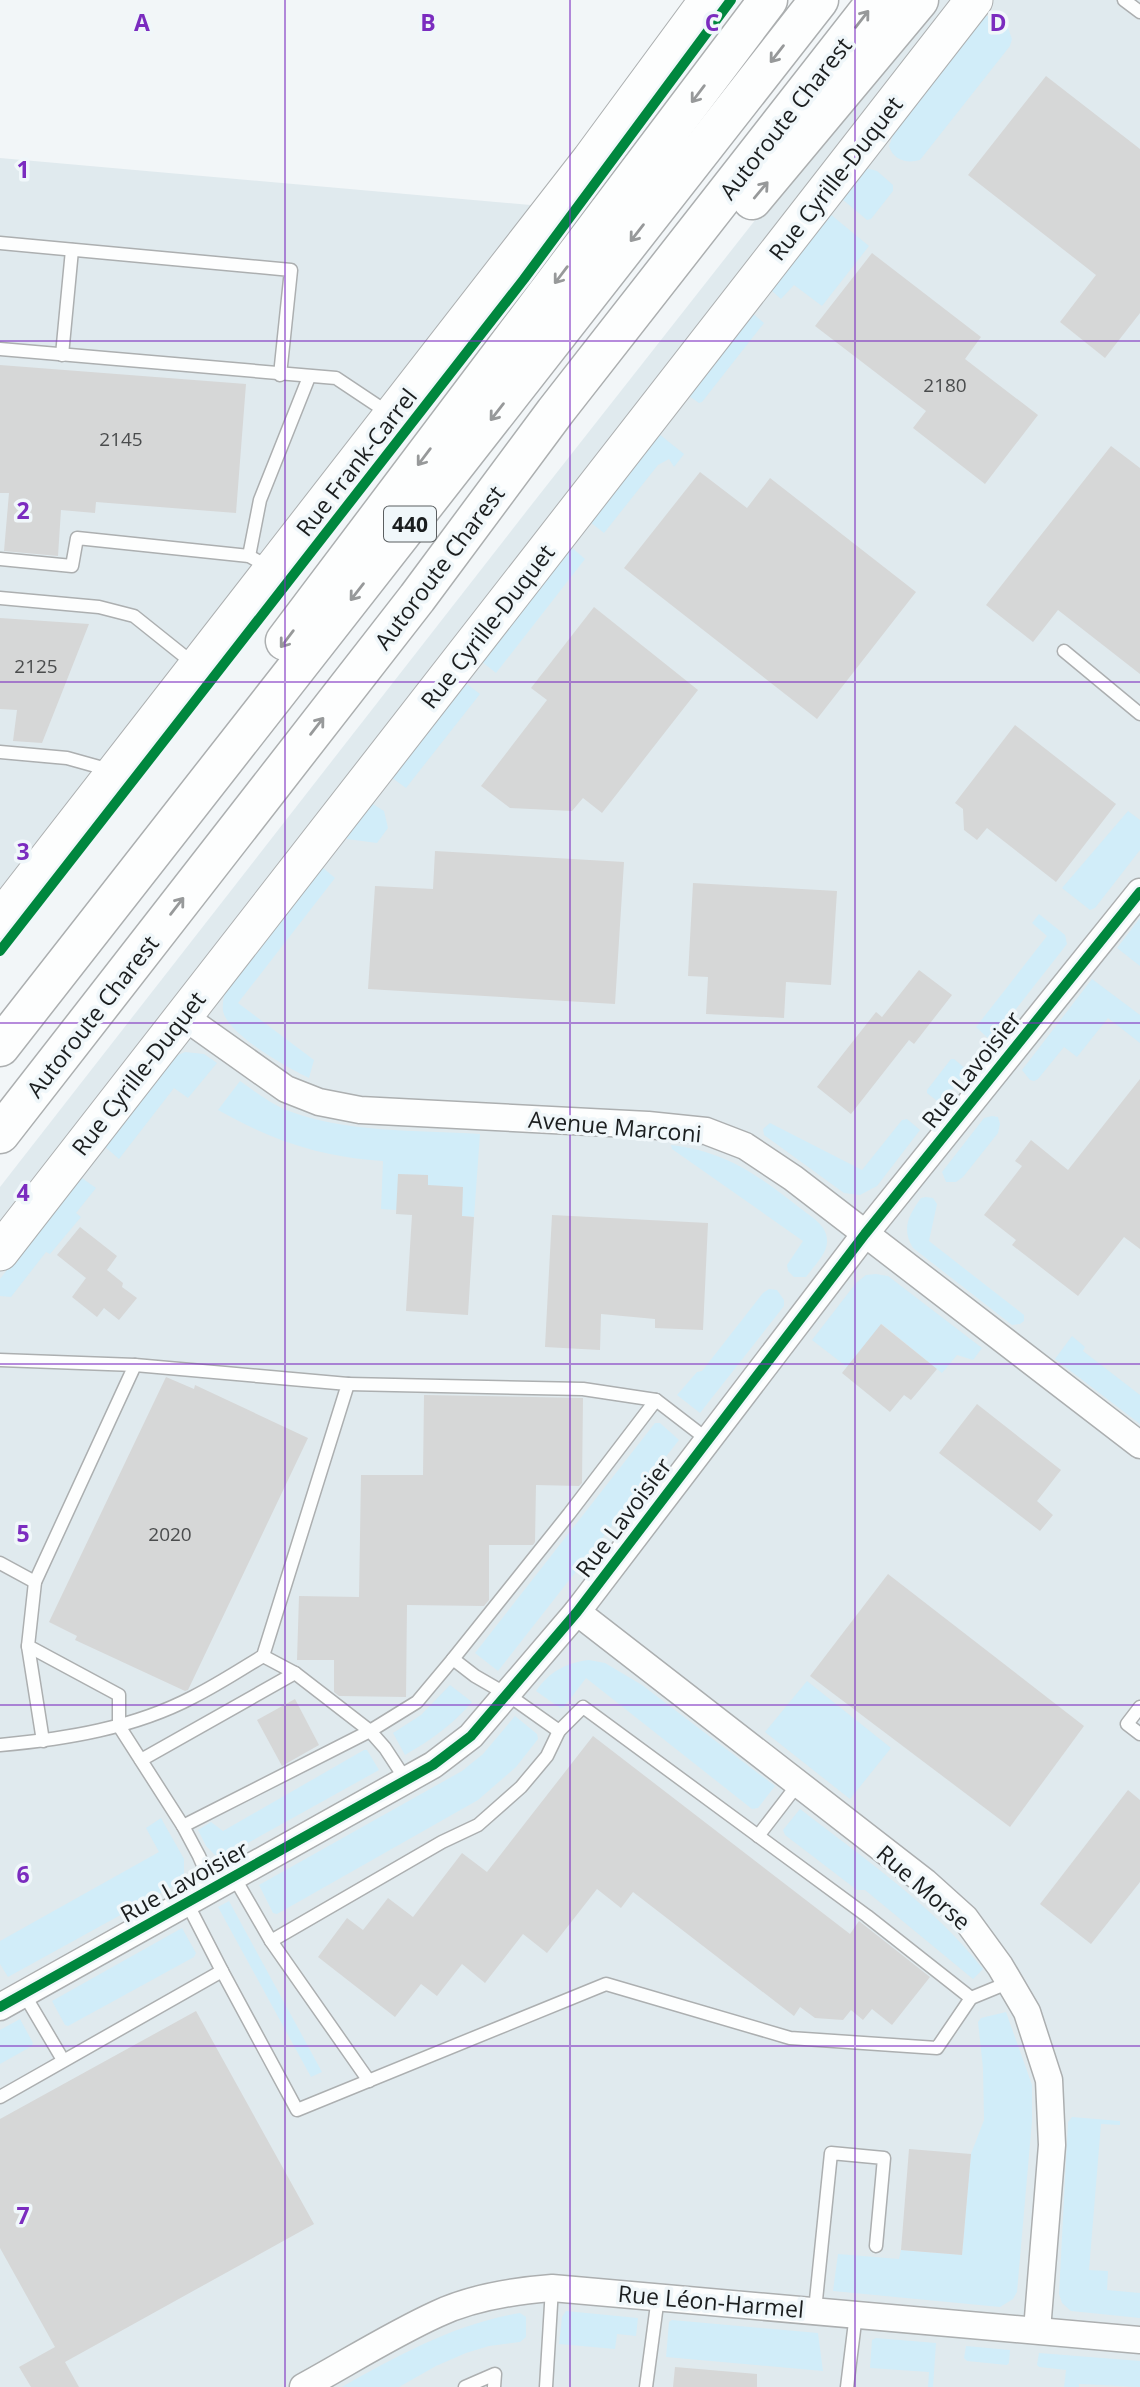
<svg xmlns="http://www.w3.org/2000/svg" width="1140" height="2387" font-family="'Open Sans',sans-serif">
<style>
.built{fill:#e0eaee}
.green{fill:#d1edf9}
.building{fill:#d6d7d7}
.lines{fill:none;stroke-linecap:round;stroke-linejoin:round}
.lane-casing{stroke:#acafb0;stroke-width:15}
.street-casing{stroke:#acafb0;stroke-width:29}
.secondary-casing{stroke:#acafb0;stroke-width:39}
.highway-casing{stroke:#acafb0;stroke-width:41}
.lane{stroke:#fdfefe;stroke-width:12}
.street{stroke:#fdfefe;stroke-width:26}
.secondary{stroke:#fdfefe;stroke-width:37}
.highway{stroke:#fdfefe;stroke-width:38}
.cycleway-casing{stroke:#f0f7fa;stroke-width:15}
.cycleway{stroke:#00873e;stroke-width:10}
.oneway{stroke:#97999a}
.grid{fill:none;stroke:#7b2cbf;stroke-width:2;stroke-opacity:0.55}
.labels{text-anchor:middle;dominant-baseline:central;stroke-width:7;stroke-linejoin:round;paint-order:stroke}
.number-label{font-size:19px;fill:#4a4c4d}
.shield{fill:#f0f7fa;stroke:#5b5f61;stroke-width:2}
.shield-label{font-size:21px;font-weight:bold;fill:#1b1e1f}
.street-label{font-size:23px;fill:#1b1e1f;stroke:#f0f7fa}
.grid-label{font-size:23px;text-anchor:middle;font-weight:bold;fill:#7b2cbf;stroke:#f0f7fa;stroke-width:7;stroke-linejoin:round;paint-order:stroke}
</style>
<rect width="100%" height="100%" fill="#f2f6f8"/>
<!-- built -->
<g class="built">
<polygon points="928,0 1140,0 1140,2387 0,2387 0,1187 529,508"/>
<polygon points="0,158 542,206 0,908"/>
</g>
<!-- green -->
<g class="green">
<path d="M985,16H989L1007,25L1012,39L1010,46L920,160C907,164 893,160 889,146L894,133Z"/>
<polygon points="866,168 877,171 893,185 893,191 871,219 867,220 842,199"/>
<polygon points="830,214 869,246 822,306 794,285 781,299 771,290"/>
<polygon points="752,313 764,323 702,402 699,403 689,396"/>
<polygon points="659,434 684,454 674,467 669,459 658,465 604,533 590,522"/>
<polygon points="570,546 585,559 496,673 481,661"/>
<polygon points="464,682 480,694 406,788 391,777"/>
<polygon points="371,803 384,811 388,828 377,843 347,839 344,836"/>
<polygon points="1128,811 1140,820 1140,850 1095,908 1090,910 1062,888"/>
<path d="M322,867L335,878L238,1003L314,1060L309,1078C288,1068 228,1035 223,1011C222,1004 224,996 226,989Z"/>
<polygon points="1039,914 1065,935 1067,944 991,1041 976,1027 1047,936 1032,923"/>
<polygon points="1140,918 1140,966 1117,948"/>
<polygon points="1092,979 1140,1015 1140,1043 1108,1018 1077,1057 1064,1047 1038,1079 1034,1081 1030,1080 1022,1070"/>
<polygon points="185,1052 204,1054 217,1063 188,1098 174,1088 119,1159 104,1146 176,1056"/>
<polygon points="951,1059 954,1059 967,1070 941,1104 927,1093 927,1090"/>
<path d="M240,1081C254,1091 270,1103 286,1110C346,1133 416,1130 480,1134L474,1217L462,1216L428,1185V1175L396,1210L381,1209L383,1161C320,1157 273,1141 218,1110Z"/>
<polygon points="992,1116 998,1117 1000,1124 998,1133 963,1177 956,1182 946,1182 942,1172 984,1118"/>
<polygon points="907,1119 920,1130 877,1186 860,1195 844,1193 764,1135 763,1129 770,1123 862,1170 902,1120"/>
<path d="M671,1145C727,1152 756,1174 800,1208C810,1216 827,1225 827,1240C828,1253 814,1266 806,1277H794L788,1271L787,1265L803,1241L672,1149Z"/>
<polygon points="79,1176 96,1188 76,1213 81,1217 50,1254 46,1252 11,1297 0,1296 0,1279"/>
<path d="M926,1197L933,1198L937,1204L929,1241L1024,1315V1321L1020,1324L1012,1325L913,1248C901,1228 909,1215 921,1198Z"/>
<polygon points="876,1274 888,1276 982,1348 973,1360 957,1355 942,1373 882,1324 847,1367 812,1340 856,1283 866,1275"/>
<polygon points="769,1289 777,1290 784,1300 784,1306 700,1413 677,1395 697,1372 702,1371 763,1293"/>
<polygon points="1072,1336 1085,1347 1083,1351 1140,1395 1140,1424 1055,1359"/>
<polygon points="655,1423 660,1423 679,1440 498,1671 475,1653"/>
<path d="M589,1660L605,1663L642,1685L775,1786L758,1808L752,1809L586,1678L564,1707L560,1708L536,1691C550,1671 566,1663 589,1660Z"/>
<polygon points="807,1681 891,1748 850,1799 765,1732"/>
<path d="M450,1685L472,1702C452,1725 431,1740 405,1755L393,1733L421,1715Z"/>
<polygon points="515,1716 537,1734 538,1739 516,1767 478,1800 277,1914 273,1913 259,1885 462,1771 483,1754"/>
<polygon points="364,1750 367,1750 379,1770 219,1859 206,1846 198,1830 211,1822 223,1831"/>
<path d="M800,1809C864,1859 933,1905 983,1969L973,1979L865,1890H857L785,1835L783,1830Z"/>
<polygon points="161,1818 184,1859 184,1880 8,1977 0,1964 0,1941 159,1852 146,1828"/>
<polygon points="229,1901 322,2072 311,2077 218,1907"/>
<polygon points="182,1928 196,1953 194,1957 68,2026 65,2025 52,2001"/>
<polygon points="1006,2012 1032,2085 1032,2121 1017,2292 1013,2299 1000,2307 833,2291 838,2254 899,2259 901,2250 962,2255 971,2154 984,2120 983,2068 978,2022 981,2018"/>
<polygon points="20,2019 33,2043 32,2046 0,2064 0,2030"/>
<polygon points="1072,2117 1120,2121 1120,2125 1101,2124 1089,2270 1108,2271 1107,2290 1140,2293 1140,2318 1071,2311 1062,2303 1059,2294 1068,2122"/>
<polygon points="566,2311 638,2318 636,2336 617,2334 615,2349 559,2344 562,2317"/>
<path d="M520,2313L526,2317V2337L520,2342L489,2346L466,2353L436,2366L399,2387H342C399,2355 455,2324 520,2313Z"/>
<polygon points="672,2320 818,2333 823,2371 666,2357 669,2322"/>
<polygon points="876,2338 936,2343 933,2387 928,2387 929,2372 870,2368 872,2340"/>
<polygon points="966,2346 1010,2350 1009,2363 1007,2365 967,2361 964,2358"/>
<polygon points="1039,2353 1140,2361 1140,2387 1079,2384 1079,2387 1064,2387 1066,2370 1039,2367 1037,2365"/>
</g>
<!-- building -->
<g class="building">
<polygon points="1046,76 1140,149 1140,313 1105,358 1060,322 1096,275 968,175"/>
<polygon points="872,253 981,337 965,359 1038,415 985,484 913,428 926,411 815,326"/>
<polygon points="0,365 246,384 236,513 96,502 95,513 61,510 58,556 4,551 9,493 0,493"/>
<polygon points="1111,446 1140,468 1140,674 1058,610 1033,642 986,605"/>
<polygon points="700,472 747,508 770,478 916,592 817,719 624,568"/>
<polygon points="594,607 698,690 602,813 583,798 572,811 510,808 481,786 547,700 531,688"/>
<polygon points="0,618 89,624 42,743 13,741 17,710 0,709"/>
<polygon points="1015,725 1116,804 1056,882 987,828 977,840 964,830 963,809 955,803"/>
<polygon points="435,851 624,862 615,1004 368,989 375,886 433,889"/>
<polygon points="693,883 837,891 831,985 786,982 784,1018 706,1014 708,977 688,976"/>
<polygon points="919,970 952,995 914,1044 909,1040 851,1114 817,1087 876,1012 882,1017"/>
<polygon points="1140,1079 1140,1249 1124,1237 1078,1296 1012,1245 1016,1240 984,1215 1022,1166 1015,1161 1031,1140 1068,1170"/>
<polygon points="398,1174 428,1175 428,1185 463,1187 462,1216 474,1217 468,1315 406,1311 412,1215 396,1214"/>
<polygon points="552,1215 708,1223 703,1330 655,1328 655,1319 601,1314 600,1350 545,1347"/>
<polygon points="80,1227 117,1256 107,1270 123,1283 122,1287 137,1298 119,1320 104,1308 97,1317 72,1297 86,1278 57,1255"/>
<polygon points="881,1324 937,1369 911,1400 904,1395 890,1412 842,1373"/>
<polygon points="166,1377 194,1389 195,1385 308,1438 188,1690 185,1691 75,1640 77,1636 49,1622"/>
<polygon points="424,1395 583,1398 582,1483 579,1486 536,1485 535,1542 533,1545 489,1545 489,1600 484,1606 407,1605 406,1697 339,1696 334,1692 334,1660 297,1660 299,1596 359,1597 361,1475 423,1475"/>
<polygon points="977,1404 1061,1470 1037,1501 1053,1515 1040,1531 939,1453"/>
<polygon points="888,1574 1084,1726 1010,1827 810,1676"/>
<polygon points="295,1699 319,1745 282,1766 257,1720"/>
<polygon points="593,1736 850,1934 859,1921 930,1977 892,2025 872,2009 863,2020 851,2010 843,2020 815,2018 800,2007 794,2016 633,1892 621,1908 597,1889 547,1953 523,1934 485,1983 462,1964 437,1996 421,1984 395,2017 318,1957 347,1918 363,1930 388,1898 413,1917 462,1853 487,1872"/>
<polygon points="1128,1790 1140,1800 1140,1882 1091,1944 1040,1904"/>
<polygon points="196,2011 314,2224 65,2362 79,2387 31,2387 19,2367 55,2347 0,2248 0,2119"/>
<polygon points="909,2149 971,2154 962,2255 901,2250"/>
<polygon points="675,2367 757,2374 757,2387 673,2387"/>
</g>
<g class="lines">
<defs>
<g id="lane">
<polyline points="1124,0 1140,12"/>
<polyline points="0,243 291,270 280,375"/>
<polyline points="0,349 336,378 390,414"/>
<polyline points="62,355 72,250"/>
<polyline points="249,556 260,500 309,377"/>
<polyline points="0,559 72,566 77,538 249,556 269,567"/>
<polyline points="0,598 99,607 134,616 194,664"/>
<polyline points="1064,651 1140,714"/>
<polyline points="0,752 67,758 110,770"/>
<polyline points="0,1360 135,1365 35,1582 28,1646 119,1695 119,1726 183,1826 199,1856 213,1888"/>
<polyline points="348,1384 583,1389 656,1400"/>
<polyline points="0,1563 35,1582"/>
<polyline points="28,1646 43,1741"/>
<polyline points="263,1656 295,1673 370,1731 417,1702 453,1659 475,1676 508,1695 559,1731 583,1707 867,1916 971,1998"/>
<polyline points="453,1659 569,1514 656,1400 708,1440"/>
<polyline points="1140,1707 1127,1724 1140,1734"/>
<path d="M0,1745C66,1739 134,1728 193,1697C217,1685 240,1670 263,1656L348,1384L135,1365"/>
<polyline points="141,1760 295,1673"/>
<polyline points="183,1826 370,1731 385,1748 406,1780"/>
<polyline points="758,1836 798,1784"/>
<polyline points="234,1877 271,1941 369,2081"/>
<polyline points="271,1941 442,1842 478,1825 521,1787 547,1756 559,1731"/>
<polyline points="222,1971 297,2110 606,1984 790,2038 937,2048 971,1998 1010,1982"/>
<polyline points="24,1994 63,2060"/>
<polyline points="0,2097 222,1971 187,1903"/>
<polyline points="815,2310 831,2153 884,2158 876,2246"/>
<polyline points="465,2387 495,2374 494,2387"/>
<polyline points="546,2387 552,2288"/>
<polyline points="646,2387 658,2297"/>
<polyline points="847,2387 856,2314"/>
</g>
<g id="street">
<polyline points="183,1016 286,1089 319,1102 360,1110 648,1125 706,1131 745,1146 793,1178 1140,1445"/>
<polyline points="577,1612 925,1882 965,1918 1000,1966 1027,2012 1049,2080 1052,2145 1037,2330"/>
<polyline points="0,2007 433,1765 471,1736 577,1612 865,1234 1140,892"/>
<path d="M303,2387C347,2363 391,2335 437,2314C473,2297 513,2291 552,2288L1140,2340"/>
</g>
<g id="secondary">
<polyline points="0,920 591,159 708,0"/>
<polyline points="0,1252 974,0"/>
</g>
<g id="highway">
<polyline points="752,200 919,0"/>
<polyline points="285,641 768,0"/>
<polyline points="0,1047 819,0"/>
<polyline points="0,1134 417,598 555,412 877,0"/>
</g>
</defs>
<!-- lane casing -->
<use href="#lane" class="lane-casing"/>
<!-- street casing -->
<use href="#street" class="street-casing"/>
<!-- secondary casing -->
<use href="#secondary" class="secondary-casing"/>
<!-- highway casing -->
<use href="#highway" class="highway-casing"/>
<!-- lane -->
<use href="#lane" class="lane"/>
<!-- street -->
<use href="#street" class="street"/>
<!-- secondary -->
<use href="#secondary" class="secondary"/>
<!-- highway -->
<use href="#highway" class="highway"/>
<defs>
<g id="cycleway">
<polyline points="0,951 524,279 731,0"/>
<polyline points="0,2007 433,1765 471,1736 577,1612 865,1234 1140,892"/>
</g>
</defs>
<!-- cycleway casing -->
<use href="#cycleway" class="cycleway-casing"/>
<!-- cycleway -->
<use href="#cycleway" class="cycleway"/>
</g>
<!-- one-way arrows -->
<defs><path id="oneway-shaft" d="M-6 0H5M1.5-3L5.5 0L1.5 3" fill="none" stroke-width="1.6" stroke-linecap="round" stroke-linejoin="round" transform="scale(1.75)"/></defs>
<g class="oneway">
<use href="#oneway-shaft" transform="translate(862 19) rotate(-52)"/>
<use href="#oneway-shaft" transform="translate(777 54) rotate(128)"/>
<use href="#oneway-shaft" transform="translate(698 94) rotate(127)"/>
<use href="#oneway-shaft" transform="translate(761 190) rotate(-50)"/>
<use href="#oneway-shaft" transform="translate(637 233) rotate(128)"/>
<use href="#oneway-shaft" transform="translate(561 275) rotate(127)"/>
<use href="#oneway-shaft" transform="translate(497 412) rotate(128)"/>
<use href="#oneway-shaft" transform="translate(424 457) rotate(127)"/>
<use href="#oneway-shaft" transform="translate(357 592) rotate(128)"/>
<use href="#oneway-shaft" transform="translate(287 639) rotate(127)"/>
<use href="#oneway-shaft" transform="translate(317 726) rotate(-52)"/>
<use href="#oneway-shaft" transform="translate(177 906) rotate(-52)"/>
</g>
<!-- grid -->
<path class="grid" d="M285,0V2387M570,0V2387M855,0V2387M0,341H1140M0,682H1140M0,1023H1140M0,1364H1140M0,1705H1140M0,2046H1140"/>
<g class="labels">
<!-- number labels -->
<g class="number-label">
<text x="945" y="385">2180</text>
<text x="121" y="439">2145</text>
<text x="36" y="666">2125</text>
<text x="170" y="1534">2020</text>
</g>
<!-- shield labels -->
<rect class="shield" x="384" y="506.5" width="52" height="35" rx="5"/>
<g class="shield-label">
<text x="410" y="524">440</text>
</g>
<!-- street labels -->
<g class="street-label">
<text transform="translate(785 118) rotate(-52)">Autoroute Charest</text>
<text transform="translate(835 178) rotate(-52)">Rue Cyrille-Duquet</text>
<text transform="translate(356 462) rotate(-52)">Rue Frank-Carrel</text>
<text transform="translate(439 567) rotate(-53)">Autoroute Charest</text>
<text transform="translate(487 626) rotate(-52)">Rue Cyrille-Duquet</text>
<text transform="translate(92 1016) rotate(-52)">Autoroute Charest</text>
<text transform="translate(971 1069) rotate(-51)">Rue Lavoisier</text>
<text transform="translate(138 1073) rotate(-52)">Rue Cyrille-Duquet</text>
<text transform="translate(615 1126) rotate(5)">Avenue Marconi</text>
<text transform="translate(623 1517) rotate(-53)">Rue Lavoisier</text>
<text transform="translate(184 1881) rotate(-29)">Rue Lavoisier</text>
<text transform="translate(924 1887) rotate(41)">Rue Morse</text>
<text transform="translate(711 2301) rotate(5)">Rue Léon-Harmel</text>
</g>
</g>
<g class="grid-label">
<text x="142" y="31">A</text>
<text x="428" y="31">B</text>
<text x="712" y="31">C</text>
<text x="998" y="31">D</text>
<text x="23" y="178">1</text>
<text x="23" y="519">2</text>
<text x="23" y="860">3</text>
<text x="23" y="1201">4</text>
<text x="23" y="1542">5</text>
<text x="23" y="1883">6</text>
<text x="23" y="2224">7</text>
</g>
</svg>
